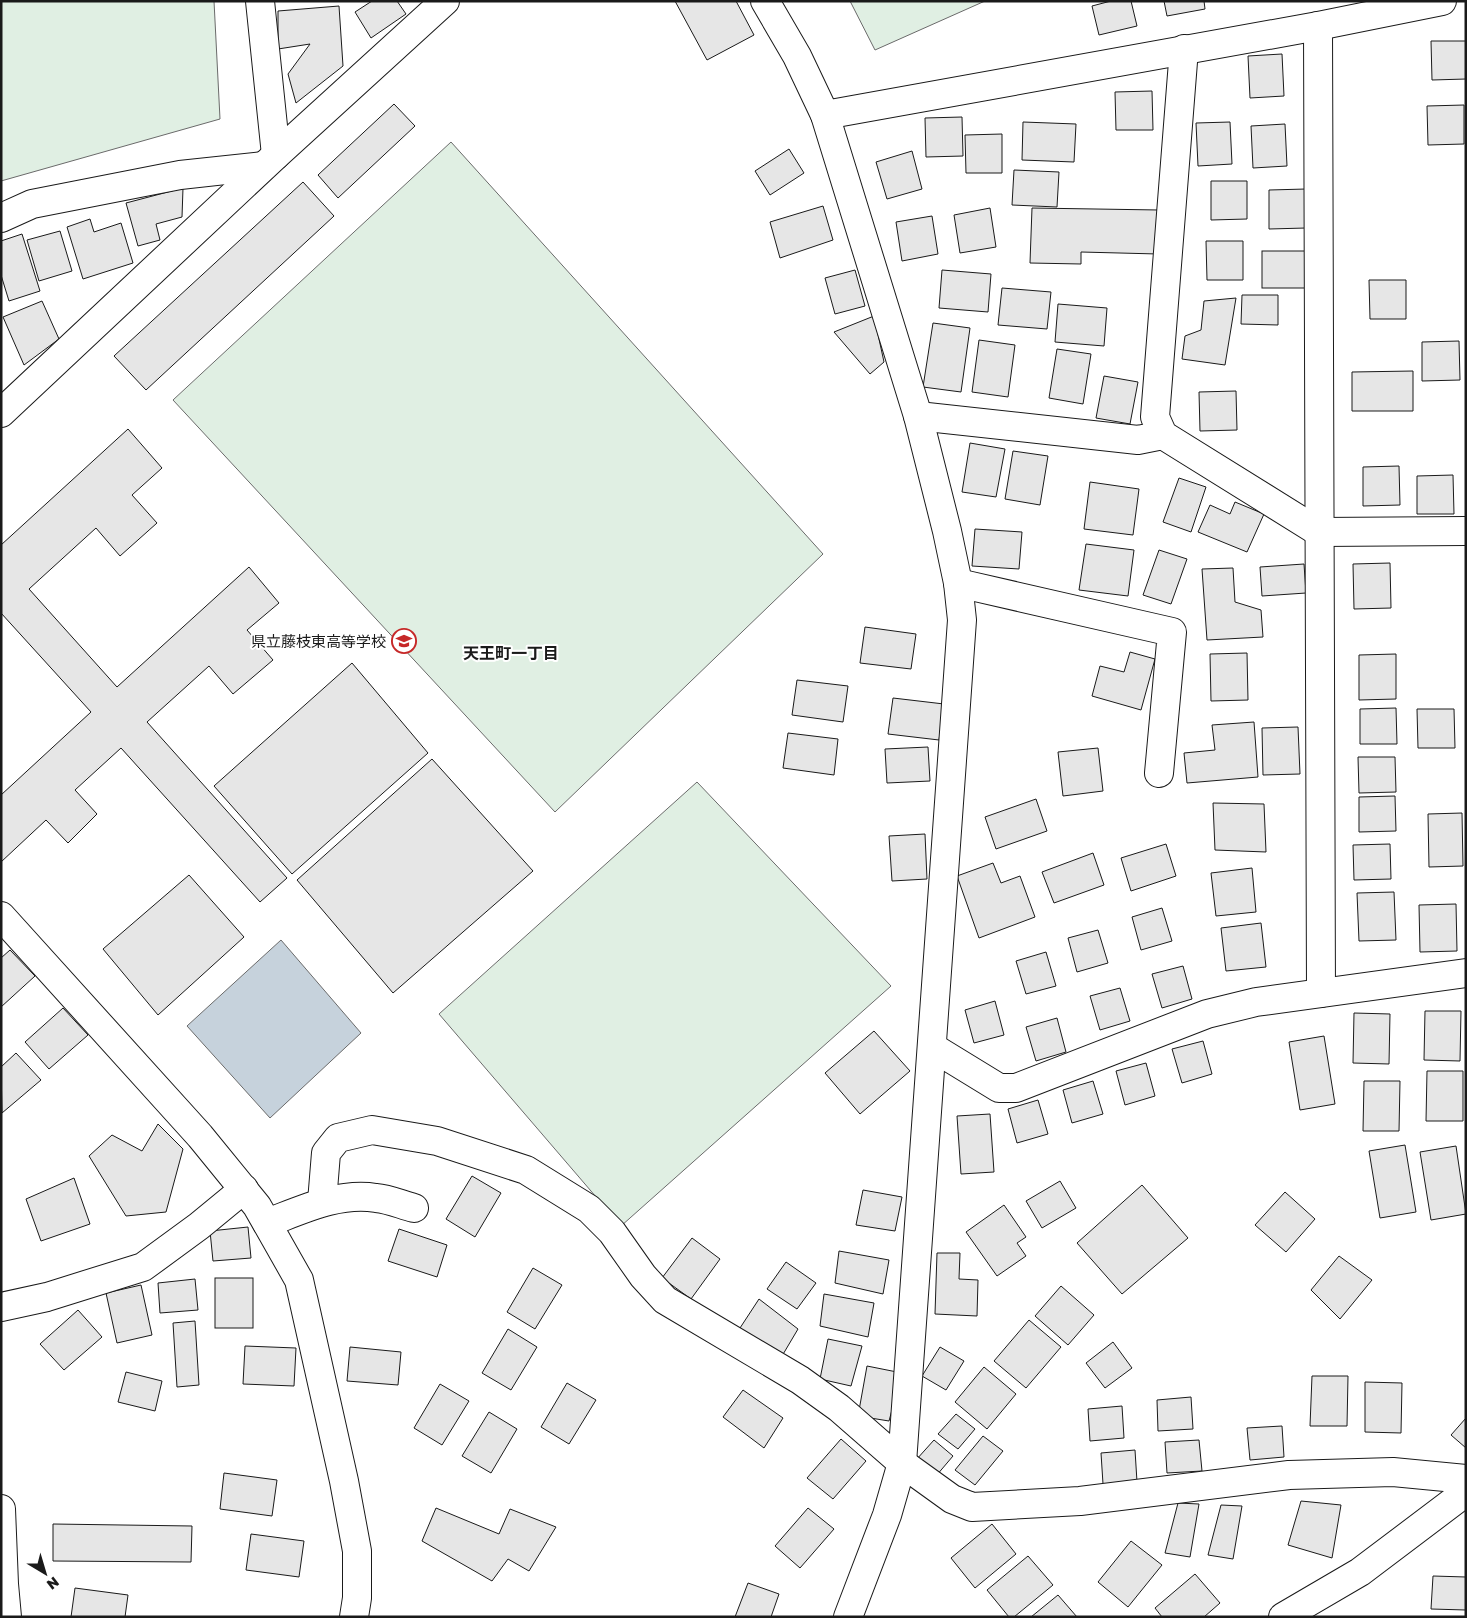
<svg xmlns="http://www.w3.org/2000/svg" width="1467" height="1618" font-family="'Golos Text','Noto Sans JP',sans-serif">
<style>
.green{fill:#e0efe3;stroke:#6a6a6a}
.water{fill:#c6d2dc;stroke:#6a6a6a}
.building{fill:#e6e6e6;stroke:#1a1a1a}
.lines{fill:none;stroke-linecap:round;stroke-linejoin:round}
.minor-casing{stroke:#1a1a1a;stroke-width:30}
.minor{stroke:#fff;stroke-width:28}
.labels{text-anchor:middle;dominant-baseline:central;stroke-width:4;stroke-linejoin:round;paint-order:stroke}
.poi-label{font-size:15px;fill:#1a1a1a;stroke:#fff;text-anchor:end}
.neighbourhood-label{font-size:16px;font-weight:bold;fill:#1a1a1a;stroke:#fff}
</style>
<rect width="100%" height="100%" fill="#fff"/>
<!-- green -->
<g class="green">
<polygon points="1,1 214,1 220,119 1,181"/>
<polygon points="850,1 985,1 875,50"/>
<polygon points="451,142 823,554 555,812 173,400"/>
<polygon points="697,782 891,986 621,1226 439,1014"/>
</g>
<!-- water -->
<polygon class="water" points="281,940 361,1033 270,1118 187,1026"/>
<!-- building -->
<g class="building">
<polygon points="372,1 397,1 406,14 371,38 355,12"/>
<polygon points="675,1 736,1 754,35 707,60"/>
<polygon points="1111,1 1131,1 1137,26 1099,35 1092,6"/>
<polygon points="1164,1 1204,1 1205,9 1167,16"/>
<polygon points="339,6 343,66 296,103 288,74 310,44 278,49 278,11"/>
<polygon points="1431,41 1466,41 1466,79 1432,80"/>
<polygon points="1282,54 1284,96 1250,98 1248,56"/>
<polygon points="1152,91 1153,130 1116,130 1115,92"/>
<polygon points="394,104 415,126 338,198 318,175"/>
<polygon points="1464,105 1464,144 1428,145 1427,106"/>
<polygon points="962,117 963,156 926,157 925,118"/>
<polygon points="1023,122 1076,124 1074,162 1022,160"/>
<polygon points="1230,122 1232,164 1198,166 1196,123"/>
<polygon points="1285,124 1287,166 1253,168 1251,126"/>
<polygon points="1002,134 1002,173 966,173 965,135"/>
<polygon points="789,149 804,173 770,195 755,171"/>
<polygon points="912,151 922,189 887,199 876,162"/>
<polygon points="1014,170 1059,172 1057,207 1012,205"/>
<polygon points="1211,181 1247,181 1247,219 1211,220"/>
<polygon points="303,182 334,216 146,390 114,356"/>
<polygon points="183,188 182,217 156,224 160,240 138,246 126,203"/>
<polygon points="1306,189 1306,228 1269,229 1269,190"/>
<polygon points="823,206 833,240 780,258 770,222"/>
<polygon points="990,208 996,247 960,253 954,215"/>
<polygon points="1032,208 1159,210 1158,254 1081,252 1081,264 1030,263"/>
<polygon points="932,216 938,254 902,261 896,222"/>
<polygon points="90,219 94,232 121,223 133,263 83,279 67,227"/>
<polygon points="60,231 72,271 39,281 27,240"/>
<polygon points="22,234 40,291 9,301 1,275 1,241"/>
<polygon points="1206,241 1243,241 1243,280 1207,280"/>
<rect x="1262" y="251" width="45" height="37"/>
<polygon points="855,270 865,306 835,314 825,278"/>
<polygon points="942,270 991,274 988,312 939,308"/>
<polygon points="1369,280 1406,280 1406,319 1370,319"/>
<polygon points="1002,288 1051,292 1047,329 998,325"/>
<polygon points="1242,295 1278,295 1278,325 1241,324"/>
<polygon points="1236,298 1225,365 1182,359 1185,336 1201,330 1204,301"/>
<polygon points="42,301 59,339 24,365 3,317"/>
<polygon points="1058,304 1107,308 1104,346 1055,342"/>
<polygon points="874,316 884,362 870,374 834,332"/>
<polygon points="933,323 970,328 961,392 923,387"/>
<polygon points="979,340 1015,345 1008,397 972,392"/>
<polygon points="1459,341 1460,380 1422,381 1422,342"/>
<polygon points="1057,349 1091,354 1083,404 1049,398"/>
<polygon points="1413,371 1413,411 1352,411 1352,372"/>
<polygon points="1104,376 1138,382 1130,424 1096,418"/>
<polygon points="1236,391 1237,430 1200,431 1199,392"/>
<polygon points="128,429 162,468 132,495 157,523 120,556 96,528 29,589 117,687 249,567 279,603 247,630 273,660 233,694 209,666 147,722 287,878 260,902 121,748 75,790 97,814 68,843 46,820 1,862 1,795 91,712 1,613 1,545"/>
<polygon points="970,443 1005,449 996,497 962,492"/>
<polygon points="1013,451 1048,456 1040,505 1005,499"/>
<polygon points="1399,466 1400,505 1363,506 1363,467"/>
<polygon points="1453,475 1454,514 1417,514 1417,476"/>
<polygon points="1179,478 1206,487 1191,532 1163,522"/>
<polygon points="1090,482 1139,489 1133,535 1084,529"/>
<polygon points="1235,502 1264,514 1247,552 1198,532 1210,505 1230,514"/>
<polygon points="975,529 1022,532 1019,569 972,566"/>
<polygon points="1086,544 1134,550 1128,596 1079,590"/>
<polygon points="1159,550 1187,559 1171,604 1143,595"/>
<polygon points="1390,563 1391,608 1354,609 1353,564"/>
<polygon points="1304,564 1306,593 1262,596 1260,567"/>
<polygon points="1233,568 1235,602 1261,610 1263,637 1207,640 1202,569"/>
<polygon points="865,627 916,634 911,669 860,663"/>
<polygon points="1130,652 1155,659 1141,710 1092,696 1100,666 1124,672"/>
<polygon points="1247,653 1248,700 1211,701 1210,654"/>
<polygon points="1396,654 1396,699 1359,700 1359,655"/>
<polygon points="352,663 428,753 292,874 214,786"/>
<polygon points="797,680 848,686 843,722 792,715"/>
<polygon points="893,698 944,704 939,740 888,734"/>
<polygon points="1396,708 1397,744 1360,744 1360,709"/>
<polygon points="1417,709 1454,709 1455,748 1418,748"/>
<polygon points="1254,722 1258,777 1187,783 1184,753 1215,750 1212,725"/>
<polygon points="1298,727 1300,774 1263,775 1262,728"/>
<polygon points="788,733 838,739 834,775 783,768"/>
<polygon points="928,747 930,781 887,783 885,749"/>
<polygon points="1098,748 1103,791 1063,796 1058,752"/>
<polygon points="1358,757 1395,757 1396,792 1359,793"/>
<polygon points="432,759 533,871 393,993 297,880"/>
<polygon points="1395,796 1396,831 1359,832 1359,797"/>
<polygon points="1036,799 1047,831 996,849 985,817"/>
<polygon points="1213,803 1264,804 1266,852 1215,850"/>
<polygon points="1462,813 1463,866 1429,867 1428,814"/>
<polygon points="925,834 927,879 892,881 889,836"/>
<polygon points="1166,844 1176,876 1131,891 1121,858"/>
<polygon points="1390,844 1391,879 1354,880 1353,845"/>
<polygon points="1093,853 1104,885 1054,903 1042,872"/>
<polygon points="993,863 1001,883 1020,876 1035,917 979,938 957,876"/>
<polygon points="1252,868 1256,912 1216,916 1211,873"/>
<polygon points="189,875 244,937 158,1015 103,949"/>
<polygon points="1394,892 1396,940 1359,941 1357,893"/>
<polygon points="1456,904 1457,951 1420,952 1419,905"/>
<polygon points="1162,908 1172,941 1141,950 1132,917"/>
<polygon points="1261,923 1266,967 1226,971 1221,928"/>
<polygon points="1098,930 1108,963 1077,972 1068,938"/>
<polygon points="10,950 35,976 1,1007 1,958"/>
<polygon points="1046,952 1056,986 1026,994 1016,961"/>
<polygon points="1183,966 1192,999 1162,1008 1152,974"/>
<polygon points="1120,988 1130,1021 1100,1030 1090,996"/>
<polygon points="995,1001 1004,1035 974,1043 965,1010"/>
<polygon points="63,1008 88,1035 49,1069 25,1042"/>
<polygon points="1425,1011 1461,1011 1460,1061 1424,1060"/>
<polygon points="1354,1013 1390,1014 1389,1064 1353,1063"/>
<polygon points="1057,1018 1066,1052 1036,1061 1026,1027"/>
<polygon points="874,1031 910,1071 860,1114 825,1073"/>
<polygon points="1324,1036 1335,1104 1300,1110 1289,1042"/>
<polygon points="1203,1041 1212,1074 1182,1083 1172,1049"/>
<polygon points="16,1053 41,1080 2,1113 1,1067"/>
<polygon points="1146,1063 1155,1096 1125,1105 1116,1071"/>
<polygon points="1427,1071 1463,1071 1463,1121 1426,1121"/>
<polygon points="1093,1081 1103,1114 1072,1123 1063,1090"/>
<polygon points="1364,1081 1400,1081 1399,1131 1363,1131"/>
<polygon points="1038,1100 1048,1134 1017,1143 1008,1109"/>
<polygon points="990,1114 994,1172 961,1174 957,1116"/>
<polygon points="158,1124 183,1149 166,1212 126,1216 89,1156 112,1135 142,1151"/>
<polygon points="1405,1145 1416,1212 1380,1218 1369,1151"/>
<polygon points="1456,1146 1466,1214 1431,1220 1420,1152"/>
<polygon points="472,1176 501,1193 475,1237 446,1219"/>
<polygon points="74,1178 90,1224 41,1241 26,1199"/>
<polygon points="1060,1181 1076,1208 1042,1228 1026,1201"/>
<polygon points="1142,1185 1188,1238 1122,1294 1077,1243"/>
<polygon points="863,1190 902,1197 895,1231 856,1225"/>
<polygon points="1285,1192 1315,1219 1286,1252 1255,1225"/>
<polygon points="1004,1205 1026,1237 1017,1243 1026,1256 997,1276 966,1232"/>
<polygon points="248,1227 251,1258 213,1261 210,1231"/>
<polygon points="399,1229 447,1245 437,1277 388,1261"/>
<polygon points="692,1238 720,1259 691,1299 662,1278"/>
<polygon points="839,1251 889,1260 883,1294 835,1283"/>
<polygon points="937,1253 960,1253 959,1279 978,1280 977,1316 935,1314"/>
<polygon points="1339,1256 1372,1280 1340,1319 1311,1290"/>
<polygon points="786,1262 816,1283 797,1309 767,1289"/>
<polygon points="533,1268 562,1285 535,1329 507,1312"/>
<rect x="215" y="1278" width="38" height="50"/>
<polygon points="195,1279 198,1310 160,1313 158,1283"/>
<polygon points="141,1285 152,1335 117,1343 106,1293"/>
<polygon points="1061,1286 1094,1315 1068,1345 1035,1316"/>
<polygon points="824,1294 874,1303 868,1337 820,1326"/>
<polygon points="759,1299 798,1329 782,1356 740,1328"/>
<polygon points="78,1310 102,1337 64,1370 40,1344"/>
<polygon points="1029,1320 1061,1347 1026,1388 994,1361"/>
<polygon points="195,1321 199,1385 177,1387 173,1323"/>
<polygon points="508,1329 537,1347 511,1390 482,1373"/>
<polygon points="828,1339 862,1346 851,1386 820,1379"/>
<polygon points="1113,1342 1132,1368 1105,1388 1086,1363"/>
<polygon points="245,1346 296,1348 294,1386 243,1384"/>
<polygon points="350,1347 401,1352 398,1385 347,1381"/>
<polygon points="940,1347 964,1361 946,1390 922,1376"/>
<polygon points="867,1366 902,1373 889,1421 858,1416"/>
<polygon points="984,1367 1016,1394 987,1429 955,1402"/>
<polygon points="126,1372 162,1381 155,1411 118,1402"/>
<polygon points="1312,1376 1348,1376 1347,1426 1310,1426"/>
<polygon points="1365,1382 1402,1383 1401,1433 1365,1432"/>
<polygon points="567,1383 596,1400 569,1444 541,1427"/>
<polygon points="440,1384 469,1401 442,1445 414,1428"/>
<polygon points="743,1390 783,1418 764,1448 723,1417"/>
<polygon points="1191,1397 1193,1429 1158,1431 1157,1400"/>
<polygon points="1122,1406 1124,1438 1090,1441 1088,1409"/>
<polygon points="489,1412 517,1429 491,1473 462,1456"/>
<polygon points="956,1414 975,1429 958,1449 938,1434"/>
<polygon points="1466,1418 1466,1448 1451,1435"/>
<polygon points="1282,1426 1284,1457 1250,1460 1247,1428"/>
<polygon points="983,1436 1003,1451 975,1485 955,1470"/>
<polygon points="841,1439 866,1461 833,1499 807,1478"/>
<polygon points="934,1440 953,1456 936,1476 916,1460"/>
<polygon points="1199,1440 1202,1471 1167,1473 1165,1442"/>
<polygon points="1135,1450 1137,1482 1103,1484 1101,1453"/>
<polygon points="224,1473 277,1480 272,1516 220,1509"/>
<polygon points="1301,1501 1341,1505 1332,1558 1288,1545"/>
<polygon points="1178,1503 1199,1504 1190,1557 1165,1553"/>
<polygon points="1221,1505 1242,1506 1233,1559 1208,1555"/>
<polygon points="436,1508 499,1534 510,1509 556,1527 529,1571 508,1559 492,1581 422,1541"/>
<polygon points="808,1508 834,1529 800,1568 775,1546"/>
<polygon points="53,1524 192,1526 191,1562 53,1561"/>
<polygon points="992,1524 1016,1554 975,1588 951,1558"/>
<polygon points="251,1534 304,1541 299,1577 246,1570"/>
<polygon points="1131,1541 1162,1565 1128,1607 1098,1582"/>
<polygon points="1028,1556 1053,1585 1014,1617 1009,1617 987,1590"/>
<polygon points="1195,1574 1220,1603 1204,1617 1162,1617 1155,1608"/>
<polygon points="1433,1576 1466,1577 1466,1610 1431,1609"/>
<polygon points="748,1583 779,1594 771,1617 735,1617"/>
<polygon points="75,1588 128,1595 125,1617 71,1617"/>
<polygon points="1058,1595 1077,1617 1031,1617"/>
</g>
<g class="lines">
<defs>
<g id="minor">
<polyline points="260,1 276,155"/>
<polyline points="765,1 797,56 825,115 918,416 947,531 958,583 962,620 902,1463 887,1515 848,1617"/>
<polyline points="1318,26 1321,993"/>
<polyline points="1184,49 1155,417 1163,435 1319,532 1466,531"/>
<polyline points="825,115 1318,26 1442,1"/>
<polyline points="1,218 32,204 180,175 263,166"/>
<polyline points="1,413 276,155 445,1"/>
<polyline points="918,416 1138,440 1163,435"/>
<polyline points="958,583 1172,632 1159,773"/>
<polyline points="1,916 200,1136 257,1206 299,1280 344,1481 357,1551 357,1598 354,1617"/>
<polyline points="932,1047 999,1088 1016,1088 1207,1014 1256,1002 1466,973"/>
<polyline points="322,1202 326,1153 338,1138 372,1130 437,1141 526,1170 589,1209 612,1232 643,1276 665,1300 800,1380 839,1408 902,1463 952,1499 972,1507 1080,1501 1289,1475 1393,1472 1466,1479"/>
<path d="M267,1223C302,1210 338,1192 376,1198C389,1199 402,1205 414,1208"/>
<polyline points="1,1307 47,1297 143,1267 199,1226 244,1189"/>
<polyline points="1,1509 4,1584 7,1617"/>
<polyline points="1283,1617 1360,1572 1466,1492"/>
</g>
</defs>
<!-- minor casing -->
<use href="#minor" class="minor-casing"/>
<!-- minor -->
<use href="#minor" class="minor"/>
</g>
<!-- icons -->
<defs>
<symbol id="school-ring" viewBox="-11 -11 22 22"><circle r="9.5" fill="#fff" stroke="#c62828" stroke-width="1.5"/><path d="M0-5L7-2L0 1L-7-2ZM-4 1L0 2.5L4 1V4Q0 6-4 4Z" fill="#c62828"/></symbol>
</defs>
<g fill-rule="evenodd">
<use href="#school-ring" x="390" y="627" width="28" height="28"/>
</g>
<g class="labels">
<!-- poi labels -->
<g class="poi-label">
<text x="386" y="641">県立藤枝東高等学校</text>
</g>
<!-- neighbourhood labels -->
<g class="neighbourhood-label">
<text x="511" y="653">天王町一丁目</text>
</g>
</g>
<!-- border -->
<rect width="1467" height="1618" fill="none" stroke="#1a1a1a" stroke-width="5"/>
<!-- north arrow -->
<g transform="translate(45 1573) rotate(142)" stroke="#ffffff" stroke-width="4" paint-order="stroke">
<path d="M0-4L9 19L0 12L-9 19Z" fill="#1a1a1a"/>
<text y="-8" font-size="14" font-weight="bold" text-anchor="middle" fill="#1a1a1a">N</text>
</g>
</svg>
